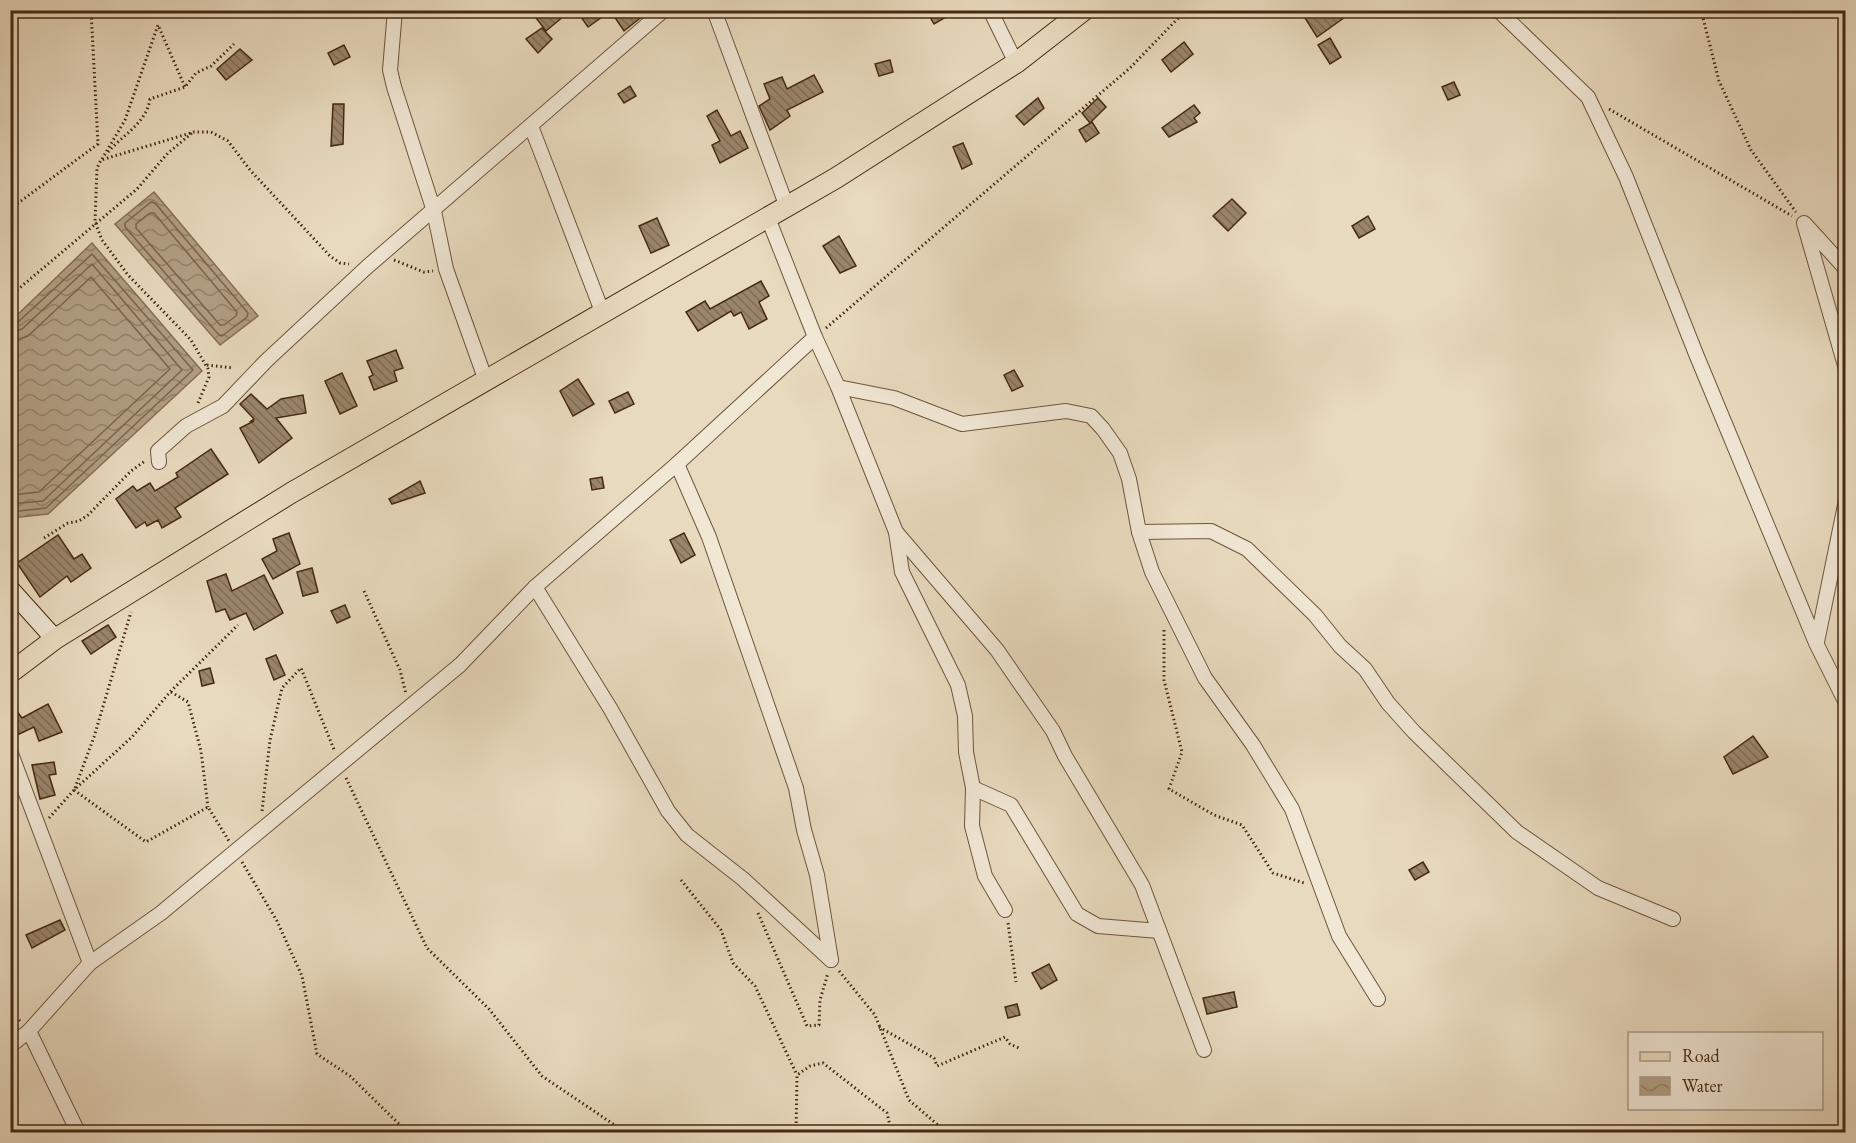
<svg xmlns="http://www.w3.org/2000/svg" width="1856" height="1143" font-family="'EB Garamond',serif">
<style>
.water{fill:url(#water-waves);stroke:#866f55;stroke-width:1.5}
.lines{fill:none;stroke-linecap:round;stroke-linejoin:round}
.shore{stroke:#7c644a;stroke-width:1.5}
.building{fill:url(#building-back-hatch);stroke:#462911;stroke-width:1.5}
.street-casing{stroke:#6e553c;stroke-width:16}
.secondary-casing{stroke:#462911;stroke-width:20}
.primary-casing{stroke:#462911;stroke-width:22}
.path{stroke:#462911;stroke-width:3;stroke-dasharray:1.5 3;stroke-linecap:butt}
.street{stroke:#f0e7d5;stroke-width:14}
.secondary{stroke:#f0e7d5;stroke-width:18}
.primary{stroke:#e8dabe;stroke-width:20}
</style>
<defs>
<pattern id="water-waves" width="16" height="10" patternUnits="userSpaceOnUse" patternTransform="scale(1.5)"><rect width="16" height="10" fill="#b19e83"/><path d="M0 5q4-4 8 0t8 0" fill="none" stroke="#92816a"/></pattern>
<pattern id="building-back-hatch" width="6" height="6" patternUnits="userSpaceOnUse" patternTransform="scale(1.5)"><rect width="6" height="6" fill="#9a856b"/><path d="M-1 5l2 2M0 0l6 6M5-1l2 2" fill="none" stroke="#7f6d57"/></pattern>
</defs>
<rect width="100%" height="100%" fill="#e8dabe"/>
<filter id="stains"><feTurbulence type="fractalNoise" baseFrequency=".00333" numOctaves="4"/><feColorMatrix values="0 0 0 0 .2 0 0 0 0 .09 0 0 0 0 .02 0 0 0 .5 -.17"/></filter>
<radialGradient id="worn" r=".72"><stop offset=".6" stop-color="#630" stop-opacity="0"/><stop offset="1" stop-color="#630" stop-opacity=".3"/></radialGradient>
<!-- water -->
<g class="water">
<polygon points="154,192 258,316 220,345 115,224"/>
<polygon points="92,243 202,371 48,514 11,518 11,321"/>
</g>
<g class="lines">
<!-- shore -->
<g class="shore">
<polygon points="151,202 155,203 248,313 247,317 222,336 219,335 125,227 125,223"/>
<polygon points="150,213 154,213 237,312 236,316 224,325 220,325 136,228 136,224"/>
<polyline points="10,325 17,323 92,254 193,370 46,508 10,512"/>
<polyline points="10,333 22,329 92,264 182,370 43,501 10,504"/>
<polyline points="10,342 28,336 91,277 170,369 39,492 10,495"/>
</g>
</g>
<!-- building -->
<g class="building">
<polygon points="530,10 571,10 546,31"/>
<polygon points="576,10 612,10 588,27"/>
<polygon points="926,10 958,10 934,24"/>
<polygon points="1316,10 1355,10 1317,37 1305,18"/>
<polygon points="649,11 624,31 614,16"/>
<polygon points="542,28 552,39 538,53 526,39"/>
<polygon points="1330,38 1341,57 1330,64 1318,45"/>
<polygon points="1184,42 1193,54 1171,72 1162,60"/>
<polygon points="344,45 350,57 334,65 328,53"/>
<polygon points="240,49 252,60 226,80 217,69"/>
<polygon points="890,60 893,72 879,76 875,64"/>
<polygon points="814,75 823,92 787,110 790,116 770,130 759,106 770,99 764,84 782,77 787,89"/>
<polygon points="1454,82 1460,95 1448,100 1442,87"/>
<polygon points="630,86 636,96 624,103 618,94"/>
<polygon points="1038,98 1044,108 1024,125 1016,116"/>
<polygon points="1098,98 1106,107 1090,123 1082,113"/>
<polygon points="333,104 344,104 343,144 331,146"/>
<polygon points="1194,105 1200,113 1194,118 1197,122 1169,137 1162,128"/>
<polygon points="717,110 731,136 740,131 748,148 720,163 712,145 720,141 707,116"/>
<polygon points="1092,122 1099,133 1086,142 1079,130"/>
<polygon points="963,143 972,164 962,169 953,147"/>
<polygon points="1232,199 1246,213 1228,231 1213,216"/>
<polygon points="1368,216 1375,229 1359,238 1352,226"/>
<polygon points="657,218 669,245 651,253 639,226"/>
<polygon points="839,236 856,266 840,273 823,246"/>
<polygon points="761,281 769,296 759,302 767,319 749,329 741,312 734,316 731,311 698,331 686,312 705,301 710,309"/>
<polygon points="396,350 403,368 394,371 397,381 374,390 369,377 373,375 367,361"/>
<polygon points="1014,370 1023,386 1012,391 1004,375"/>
<polygon points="342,373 357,406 340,414 325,381"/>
<polygon points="578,379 594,404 573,416 560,391"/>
<polygon points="628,392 634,404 615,413 609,401"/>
<polygon points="251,394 267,409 281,399 303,395 306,413 276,418 292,438 259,463 240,428 254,421 251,421 254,419 240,404"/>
<polygon points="211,449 228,474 175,508 181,517 162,528 158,520 147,526 145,522 136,528 116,499 133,486 137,491 150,483 155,491 178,477 176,473"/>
<polygon points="602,477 604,488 592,490 590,479"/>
<polygon points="420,481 425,493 392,504 389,499"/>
<polygon points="289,533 300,564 273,579 262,559 277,551 273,539"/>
<polygon points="684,533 695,555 681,563 670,540"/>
<polygon points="58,535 74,559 82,554 91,568 71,582 67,576 40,597 17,563"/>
<polygon points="312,568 318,592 303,596 297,572"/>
<polygon points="226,574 232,591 264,575 283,613 254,630 246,613 230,620 225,609 216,612 207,581"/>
<polygon points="345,605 350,617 337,623 331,611"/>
<polygon points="108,625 116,637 91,654 82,641"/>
<polygon points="276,655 285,675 274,680 266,659"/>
<polygon points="210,668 214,683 202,686 199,671"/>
<polygon points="10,702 22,718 48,704 62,732 39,741 34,727 17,735 10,723"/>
<polygon points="1753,736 1768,757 1733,774 1724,757"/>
<polygon points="54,762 56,774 49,775 55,795 40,799 32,765"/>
<polygon points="1423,862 1429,872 1415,880 1409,870"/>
<polygon points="60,920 65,930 32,948 26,935"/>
<polygon points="1049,964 1057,980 1041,989 1032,973"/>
<polygon points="1234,992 1237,1007 1207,1014 1203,998"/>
<polygon points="1017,1004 1020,1015 1008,1018 1005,1007"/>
</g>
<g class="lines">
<defs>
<g id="street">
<polyline points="395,10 390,70 394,87 434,211 446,269 486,381"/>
<polyline points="714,10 787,207"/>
<polyline points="990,10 1016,63"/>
<polyline points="1498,10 1588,97 1626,177 1696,354 1816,643 1846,703"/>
<polyline points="531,126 603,314"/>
<polyline points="1846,269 1804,223 1846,369"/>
<polyline points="815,337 838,387 896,532 997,650 1017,679 1053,731 1065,756 1142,885 1204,1050"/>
<polyline points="838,387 894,398 962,424 1066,411 1091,416 1103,429 1120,453 1129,479 1139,532 1211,531 1247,549 1315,615 1340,646 1365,669 1388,703 1414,732 1517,832 1598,888 1673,919"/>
<polyline points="159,462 158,451 186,426 223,406 266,361 367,267 664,10"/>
<polyline points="677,464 709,537 796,788 804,830 817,875 831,960"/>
<polyline points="896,532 902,572 958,685 965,716 966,752 973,788 972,826 985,876 1005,910"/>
<polyline points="1139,532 1152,572 1205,678 1253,745 1292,809 1339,936 1378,999"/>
<polyline points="535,587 610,708 668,811 687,835 743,879 831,960"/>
<polyline points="1817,642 1846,500"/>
<polyline points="10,751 90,963"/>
<polyline points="973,788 1011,805 1077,914 1098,926 1159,931"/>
<polyline points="29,1031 78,1132"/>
<polyline points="10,1046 29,1031 90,963 161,913 460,665 535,587 677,464 815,337 768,218"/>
</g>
<polyline id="secondary" points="10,589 55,639"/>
<polyline id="primary" points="10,673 55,639 291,493 836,178 1016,63 1084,10"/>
</defs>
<!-- street casing -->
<use href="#street" class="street-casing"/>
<!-- secondary casing -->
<use href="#secondary" class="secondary-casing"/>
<!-- primary casing -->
<use href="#primary" class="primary-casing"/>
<!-- path -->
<g class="path">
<polyline points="1701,10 1719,81 1751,150 1796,212"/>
<polyline points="1609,109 1792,216"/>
<path d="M108,152C123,135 147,122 150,99L185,87L196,73L211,66L234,44"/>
<polyline points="102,159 125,120 158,25 185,87"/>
<polyline points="10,209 98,144 91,10"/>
<polyline points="394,260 424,272 433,271"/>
<polyline points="10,296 137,189 168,153 192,133"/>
<polyline points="826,328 1130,68 1186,10"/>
<polyline points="207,365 233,368"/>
<polyline points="198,403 209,377 208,369 191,340 128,275 102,240 95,222 97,168 101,160 194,132 211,132 228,141 250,170 330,256 340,263 349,264"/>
<polyline points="44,538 68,523 79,521 88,515 131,471 145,461"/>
<polyline points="364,591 400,670 406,694"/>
<polyline points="1164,630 1164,680 1182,752 1169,789 1214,815 1242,825 1273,873 1304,883"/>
<polyline points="171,692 188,702 201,751 208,807"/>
<polyline points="346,778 427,948 489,1009 542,1076 625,1132"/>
<polyline points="75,788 94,737 131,612"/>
<polyline points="74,790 146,842 208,807 229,841"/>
<polyline points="262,811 270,740 282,688 301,668 335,752"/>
<polyline points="49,818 74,790 132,737 170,692 238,625"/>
<polyline points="242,862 277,921 302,976 317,1054 350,1076 400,1125 412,1132"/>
<polyline points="681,880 721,930 733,963 755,986 797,1075"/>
<polyline points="758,913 807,1026 819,1025 820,1000 828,973"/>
<polyline points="1008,923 1016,982"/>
<polyline points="839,971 875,1015 909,1100 946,1132"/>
<polyline points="10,1010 20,1021"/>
<polyline points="879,1027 934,1058 937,1066 1005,1037 1010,1044 1021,1049"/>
<polyline points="796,1132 797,1075 810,1066 823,1063 887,1113 891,1130 882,1132"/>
</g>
<!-- street -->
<use href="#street" class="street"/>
<!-- secondary -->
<use href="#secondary" class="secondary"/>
<!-- primary -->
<use href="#primary" class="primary"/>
</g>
<!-- margin -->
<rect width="1856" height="1143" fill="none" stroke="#e8dabe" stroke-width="36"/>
<rect x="12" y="12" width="1832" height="1119" fill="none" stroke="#462911" stroke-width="3"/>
<rect x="18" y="18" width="1820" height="1107" fill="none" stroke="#462911" stroke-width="1.5"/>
<!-- legend -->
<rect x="1628" y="1032" width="195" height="78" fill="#f0e7d5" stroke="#ac9b87" stroke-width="1.5"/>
<rect x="1640" y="1052" width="30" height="9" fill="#e8dabe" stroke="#ac9b87" stroke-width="1.5"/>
<text x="1682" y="1062" font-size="18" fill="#462911">Road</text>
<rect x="1640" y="1077" width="30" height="18" fill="url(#water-waves)" stroke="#ac9b87" stroke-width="1.5"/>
<text x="1682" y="1092" font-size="18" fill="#462911">Water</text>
<rect width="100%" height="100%" filter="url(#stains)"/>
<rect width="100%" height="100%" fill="url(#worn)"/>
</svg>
